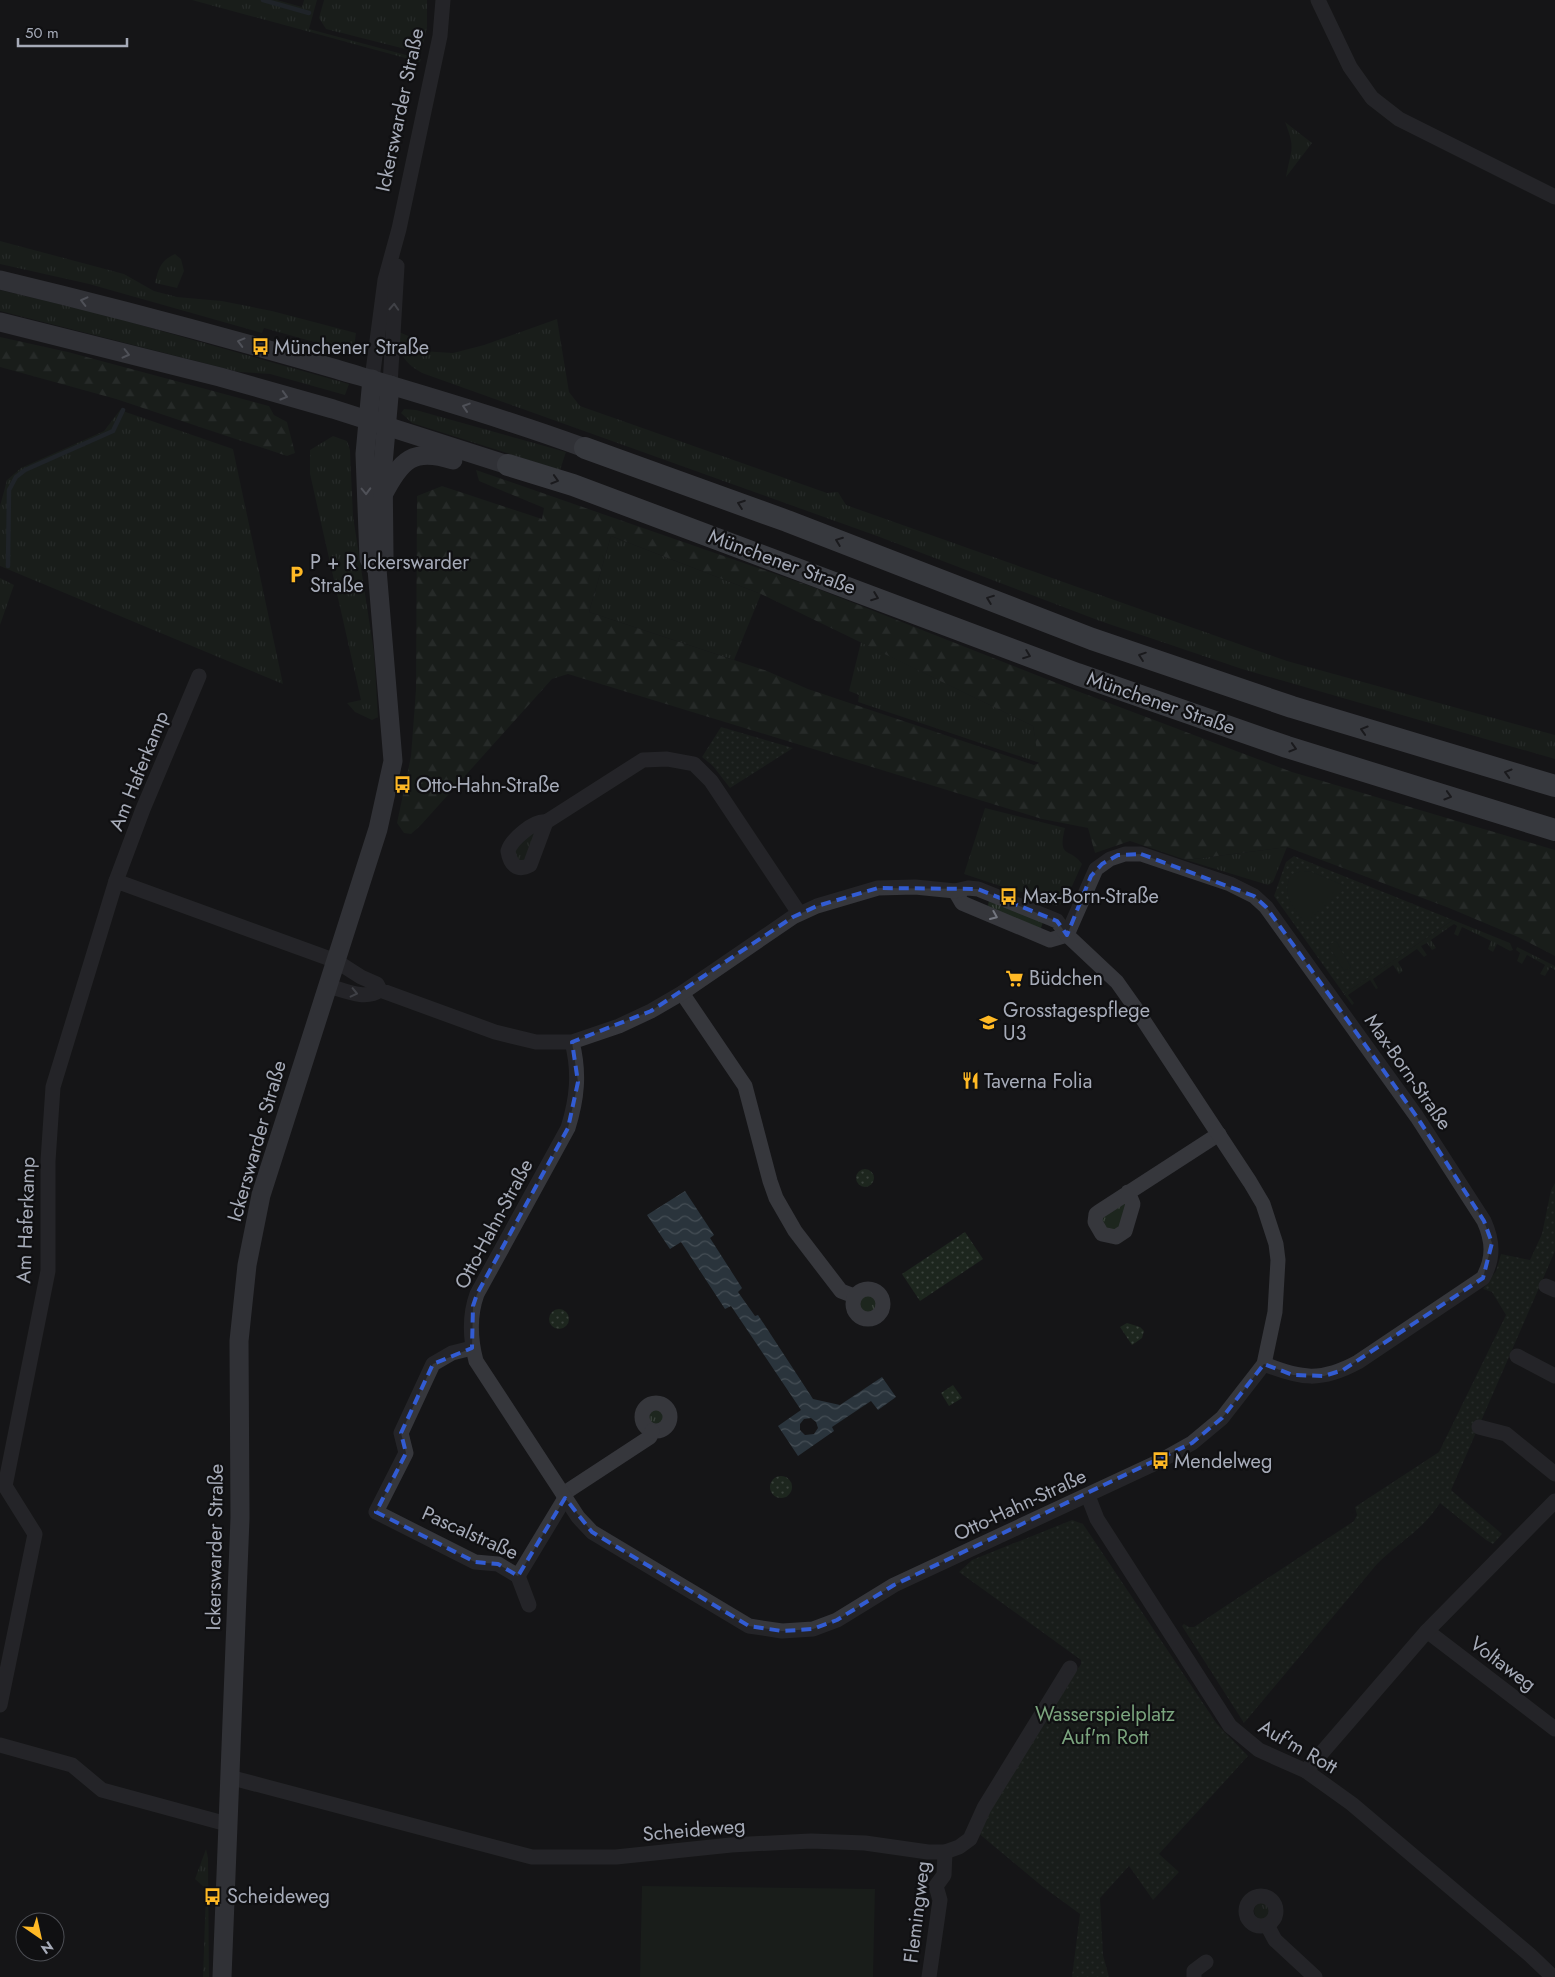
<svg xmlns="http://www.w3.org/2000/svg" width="1555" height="1977" font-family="Jost,sans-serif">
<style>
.grass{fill:url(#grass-tufts)}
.forest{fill:url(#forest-firs);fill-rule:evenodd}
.park{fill:url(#park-dots)}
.pitch{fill:#1d261e}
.water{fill:url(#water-waves);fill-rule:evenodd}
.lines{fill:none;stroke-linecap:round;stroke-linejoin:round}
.stream{stroke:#2a343c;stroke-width:4.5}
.minor{stroke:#36373c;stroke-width:15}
.major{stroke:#51535c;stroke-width:19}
.highway{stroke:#61646e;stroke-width:22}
.oneway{stroke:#9599a6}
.oneway2{stroke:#747780}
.oneway3{stroke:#202124}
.marked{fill:none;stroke:#325cd3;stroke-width:4;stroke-dasharray:10 6;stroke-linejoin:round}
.labels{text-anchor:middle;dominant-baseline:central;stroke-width:4.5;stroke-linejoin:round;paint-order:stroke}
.street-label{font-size:20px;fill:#a6abb8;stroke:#101012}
.poi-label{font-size:20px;fill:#a6abb8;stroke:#101012;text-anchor:start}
.park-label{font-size:20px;fill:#7ba57e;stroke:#101012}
</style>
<defs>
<pattern id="grass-tufts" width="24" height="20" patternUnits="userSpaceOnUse" patternTransform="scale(1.25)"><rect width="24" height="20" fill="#1d261e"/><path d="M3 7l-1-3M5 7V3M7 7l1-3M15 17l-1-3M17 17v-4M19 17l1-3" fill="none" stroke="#3b433d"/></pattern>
<pattern id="forest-firs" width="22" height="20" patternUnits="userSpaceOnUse" patternTransform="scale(1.25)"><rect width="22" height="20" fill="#1d261e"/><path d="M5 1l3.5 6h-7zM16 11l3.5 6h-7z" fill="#3b433d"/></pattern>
<pattern id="park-dots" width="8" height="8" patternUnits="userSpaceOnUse" patternTransform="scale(1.25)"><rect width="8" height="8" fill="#1d261e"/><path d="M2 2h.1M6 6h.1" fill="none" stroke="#3b433d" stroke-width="1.8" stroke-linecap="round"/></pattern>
<pattern id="water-waves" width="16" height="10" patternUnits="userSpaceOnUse" patternTransform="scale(1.25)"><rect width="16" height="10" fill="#2a343c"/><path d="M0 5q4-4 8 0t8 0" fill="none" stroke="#464f56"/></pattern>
</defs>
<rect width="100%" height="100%" fill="#151517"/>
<!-- grass -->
<g class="grass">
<polygon points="192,0 277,0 302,7 304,0 317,0 309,29 421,59 420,62"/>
<polygon points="324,0 427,0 427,27 421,53 326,29 319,18"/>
<path d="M1285,122L1312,143L1286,177C1291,149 1296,150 1285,122Z"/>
<polygon points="0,241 124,274 154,291 177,297 222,301 272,311 356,333 354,348 350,352 264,328 262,333 89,284 0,264"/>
<path d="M175,254L181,259L184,271L177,288L155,283C158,269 161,260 175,254Z"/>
<polygon points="0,290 105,315 349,384 345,395 270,374 239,372 0,311"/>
<path d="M557,319L569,392L580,406L827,493L838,492L846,505L1287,661L1555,735V759L1242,669L1100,621L877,536L422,373C402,361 399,354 399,332L413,338L422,351L453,353L484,345Z"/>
<polygon points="404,409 416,410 566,452 560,470 412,423 401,413"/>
<polygon points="120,410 233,449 283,684 0,566 0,506 7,480 21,468 104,431"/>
<polygon points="333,436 347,441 350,450 353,516 374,652 378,717 372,720 355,712 347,703 361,700 310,474 310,450"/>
<polygon points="611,536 761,594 734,660 589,612"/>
<polygon points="0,578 14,585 0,625"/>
<polygon points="861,642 1033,726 1040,763 858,702 859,695 849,691"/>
<path d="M985,808L1065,828C1057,860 1071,847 1082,864L1065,902L1056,906L1007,886L1003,887L964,874Z"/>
<polygon points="538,827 524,860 518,861 514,850"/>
<polygon points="1287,847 1273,882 1268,885 1186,860"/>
<polygon points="989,900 1044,919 1040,931 988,906"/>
<polygon points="1453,920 1510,943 1513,950 1510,951 1497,944 1493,952 1488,949 1491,941 1462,927 1458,936 1454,934 1457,926 1454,924 1431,940 1436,948 1432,950 1427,943 1421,946 1427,955 1424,957 1417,949 1398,962 1403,971 1399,974 1393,965 1373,979 1378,988 1376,989 1370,980 1348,995 1354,1003 1352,1005 1344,994"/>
<polygon points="1517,947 1555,966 1555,970 1550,967 1545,976 1540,974 1545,965 1527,955 1522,964 1517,961 1520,953 1516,950"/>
<polygon points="1121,1202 1127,1203 1122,1228 1107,1232 1101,1217"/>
<circle cx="868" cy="1304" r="9"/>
<circle cx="656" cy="1417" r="8"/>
<polygon points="206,1849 208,1858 209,1977 203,1977 206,1889 195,1879"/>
<circle cx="1262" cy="1911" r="8"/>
</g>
<!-- forest -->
<g class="forest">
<polygon points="0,337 68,352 269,406 274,415 287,422 295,453 287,456 116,399 0,367"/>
<path d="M476,470L813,587L1072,689L1292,772L1555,850V956L1518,937L1449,908L1287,847L1186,860L1130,841L1095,853L1088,828L1042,819L568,674L552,679L421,825L411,834L404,833L397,823L411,756L416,689L417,496L442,486L542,519L544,508L479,481ZM611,536L761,594L1033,726L1039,763L1034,765L808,689L767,671L589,612Z"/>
</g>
<!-- park -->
<g class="park">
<polygon points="721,727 793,748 730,788 713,766 702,757"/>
<polygon points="1294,856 1453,920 1344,994 1274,896 1286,862"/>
<circle cx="865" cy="1178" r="9"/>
<path d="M1555,1183V1251L1451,1490L1502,1534L1493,1544L1486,1540L1440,1503C1422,1531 1400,1541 1377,1564L1244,1723L1182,1626L1184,1624L1189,1627H1194L1354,1521L1357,1515L1355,1507L1439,1452L1506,1315L1492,1292L1483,1289L1496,1271L1501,1254L1530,1260L1542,1234L1551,1190Z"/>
<polygon points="965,1232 983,1259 920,1301 902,1274"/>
<circle cx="559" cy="1319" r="10"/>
<polygon points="1127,1323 1140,1327 1144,1331 1142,1338 1132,1345 1120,1327"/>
<polygon points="953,1385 962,1398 949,1406 941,1393"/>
<circle cx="781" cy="1487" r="11"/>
<polygon points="1072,1520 1083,1524 1217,1724 1248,1756 1159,1854 1179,1872 1153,1900 1129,1866 1100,1898 1103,1955 1109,1977 1072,1977 1080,1914 1043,1887 977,1832 988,1808 1081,1664 1081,1660 959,1572 972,1560"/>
</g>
<!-- pitch -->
<g class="pitch">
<path d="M1302,871L1312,872L1347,887L1305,923C1295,909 1278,892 1293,874Z"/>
<polygon points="1336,941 1351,967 1344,971 1328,945"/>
<polygon points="642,1886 875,1889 873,1977 640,1977"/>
</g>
<!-- water -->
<path class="water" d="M685,1191L714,1235L710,1238L742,1288L738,1292L755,1316L758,1315L813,1399L840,1405L882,1377L896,1397L878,1410L871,1401L832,1427L834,1431L798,1456L778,1426L801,1410L731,1306L725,1309L681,1242L670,1249L647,1215ZM811,1418L816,1422L818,1428L814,1434L805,1435L800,1430V1424L804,1419Z"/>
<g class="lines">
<!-- stream -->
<g class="stream">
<polyline points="263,0 309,13"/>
<polyline points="8,566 9,490 16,477 25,470 113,431 123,410"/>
</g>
<!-- minor -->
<g class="minor">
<polyline points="1318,0 1350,67 1372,98 1399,119 1555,197"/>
<polyline points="372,379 385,280 399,229 440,36 443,0"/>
<polyline points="390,385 397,266"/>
<path d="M546,822L530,865C517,872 510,864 508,851C511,840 534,820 546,822L643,760L667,759L694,764L711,781L799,913"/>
<polyline points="116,881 143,809 199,676"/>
<polyline points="955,891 962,903 1050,940 1067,935"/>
<path d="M1067,935L1096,869L1110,859L1125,854H1141L1230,884L1254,896L1266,907L1417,1117L1484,1221C1493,1241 1494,1258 1483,1278L1358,1362C1321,1382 1301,1379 1264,1364"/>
<path d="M328,986C344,990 365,1001 380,990"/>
<polyline points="682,993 745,1086 770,1181 776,1198 795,1231 841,1291 854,1296"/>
<polyline points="1128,1192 1133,1204 1125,1231 1116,1237 1102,1234 1095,1222 1096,1214 1100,1211 1219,1134"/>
<polyline points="1546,1286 1555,1290"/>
<circle cx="868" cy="1304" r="15"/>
<polyline points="472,1348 452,1353 433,1364 401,1433 406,1453 376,1512 475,1562 498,1564 518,1576 565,1498"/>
<polyline points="1517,1356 1555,1376"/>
<circle cx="656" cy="1417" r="14"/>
<polyline points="1479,1427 1506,1434 1555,1474"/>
<polyline points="563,1494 650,1437 652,1431"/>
<polyline points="1088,1496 1097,1519 1230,1726 1259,1750 1306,1771 1352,1804 1530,1955 1553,1977"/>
<polyline points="518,1576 529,1605"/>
<polyline points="1427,1631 1555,1729"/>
<path d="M0,1705L35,1534L5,1486L48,1271V1161L53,1087L116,881L336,961L361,977L377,984L380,990L495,1032L536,1042H572L619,1026L651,1011L682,993L793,917L817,906L878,888L915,887L955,891L968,888L978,889L1050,918L1057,921L1067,935L1117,982L1134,1006L1250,1182L1263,1204L1276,1244L1278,1260L1275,1312L1264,1364L1222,1418L1192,1443L1160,1461L894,1585L837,1620L813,1629L782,1631L749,1626L592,1532L578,1517L476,1361C470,1338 469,1316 477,1294L568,1128C577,1099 580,1073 572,1042"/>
<polyline points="0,1745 72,1765 102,1790 227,1824"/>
<polyline points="1306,1771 1427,1631 1555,1501"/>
<polyline points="229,1777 532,1857 616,1857 731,1845 811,1841 865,1843 928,1852 945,1852 959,1847 970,1839 984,1808 1070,1668"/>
<circle cx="1261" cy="1911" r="15"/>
<polyline points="1267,1925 1275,1940 1315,1977"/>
<polyline points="929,1977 940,1900 936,1886 944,1875 945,1852"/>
<polyline points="1194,1977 1194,1971 1206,1962"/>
</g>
<!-- major -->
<g class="major">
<path d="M0,280C113,307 225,337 336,369C420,394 503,418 585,448"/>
<polyline points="0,322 220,377 333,409 508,465"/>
<polyline points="372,379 365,454 369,559 377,569"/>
<path d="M383,495C401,460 413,447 453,460"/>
<polyline points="222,1977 240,1518 239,1341 247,1265 261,1195 378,829 393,761 377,569 384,556 383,464 390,385"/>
</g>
<!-- highway -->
<g class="highway">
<polyline points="585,448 787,521 1092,639 1292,707 1555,786"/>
<polyline points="508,465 573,485 1077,674 1287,747 1555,830"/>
</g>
</g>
<!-- one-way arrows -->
<defs><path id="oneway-chevron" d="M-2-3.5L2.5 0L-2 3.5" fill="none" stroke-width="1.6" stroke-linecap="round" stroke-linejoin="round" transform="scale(1.25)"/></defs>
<g class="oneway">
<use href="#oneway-chevron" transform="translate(84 301) rotate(-166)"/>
<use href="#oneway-chevron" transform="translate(241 342) rotate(-165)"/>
<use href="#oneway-chevron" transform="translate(126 354) rotate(14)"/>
<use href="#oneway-chevron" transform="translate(284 396) rotate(16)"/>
<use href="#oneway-chevron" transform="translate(466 407) rotate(-162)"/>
<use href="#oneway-chevron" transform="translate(366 491) rotate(88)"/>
</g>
<g class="oneway2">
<use href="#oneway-chevron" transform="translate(394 307) rotate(-87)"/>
<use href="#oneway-chevron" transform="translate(994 916) rotate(23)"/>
<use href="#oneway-chevron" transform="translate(354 993) rotate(13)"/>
</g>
<g class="oneway3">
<use href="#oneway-chevron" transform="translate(555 480) rotate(17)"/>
<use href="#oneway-chevron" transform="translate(741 504) rotate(-160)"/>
<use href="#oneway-chevron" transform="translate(839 541) rotate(-159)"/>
<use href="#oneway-chevron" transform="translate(875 597) rotate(21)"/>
<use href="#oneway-chevron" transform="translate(990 599) rotate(-159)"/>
<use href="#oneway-chevron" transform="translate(1027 655) rotate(21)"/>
<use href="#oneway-chevron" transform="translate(1142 656) rotate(-161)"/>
<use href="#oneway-chevron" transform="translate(1364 730) rotate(-163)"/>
<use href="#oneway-chevron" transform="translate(1293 748) rotate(17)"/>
<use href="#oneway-chevron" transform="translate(1508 773) rotate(-164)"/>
<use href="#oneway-chevron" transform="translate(1448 796) rotate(17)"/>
</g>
<!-- marked area -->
<path d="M0 0H1555V1977H0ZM1141,854L1254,896L1266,907L1417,1117L1484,1221L1492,1243L1483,1278L1343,1370L1324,1376L1293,1375L1264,1364L1222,1418L1192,1443L894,1585L837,1620L813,1629L782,1631L749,1626L592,1532L565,1498L518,1576L498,1564L475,1562L376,1512L406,1453L401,1433L433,1364L472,1348L473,1306L477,1294L568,1128L578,1082L572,1042L651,1011L793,917L817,906L878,888L978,889L1057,921L1067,935L1091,876L1102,864L1118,855Z" fill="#151517" fill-opacity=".55" fill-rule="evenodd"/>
<path class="marked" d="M1141,854L1254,896L1266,907L1417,1117L1484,1221L1492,1243L1483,1278L1343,1370L1324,1376L1293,1375L1264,1364L1222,1418L1192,1443L894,1585L837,1620L813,1629L782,1631L749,1626L592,1532L565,1498L518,1576L498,1564L475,1562L376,1512L406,1453L401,1433L433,1364L472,1348L473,1306L477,1294L568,1128L578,1082L572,1042L651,1011L793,917L817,906L878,888L978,889L1057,921L1067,935L1091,876L1102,864L1118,855Z"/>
<!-- icons -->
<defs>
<symbol id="bus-bare" viewBox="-9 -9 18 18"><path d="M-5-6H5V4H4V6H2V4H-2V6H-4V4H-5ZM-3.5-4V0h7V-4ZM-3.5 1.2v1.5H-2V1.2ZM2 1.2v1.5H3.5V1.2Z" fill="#ffb925" stroke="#101012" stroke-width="2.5" paint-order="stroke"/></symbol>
<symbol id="parking-bare" viewBox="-9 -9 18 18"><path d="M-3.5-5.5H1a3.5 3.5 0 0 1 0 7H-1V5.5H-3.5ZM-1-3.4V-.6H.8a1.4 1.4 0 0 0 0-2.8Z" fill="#ffb925" stroke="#101012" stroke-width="2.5" paint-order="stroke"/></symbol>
<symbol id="supermarket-bare" viewBox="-9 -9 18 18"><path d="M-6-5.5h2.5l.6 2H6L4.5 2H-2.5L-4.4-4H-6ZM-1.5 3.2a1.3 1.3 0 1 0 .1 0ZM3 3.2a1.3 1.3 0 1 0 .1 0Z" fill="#ffb925" stroke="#101012" stroke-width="2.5" paint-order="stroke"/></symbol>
<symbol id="school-bare" viewBox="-9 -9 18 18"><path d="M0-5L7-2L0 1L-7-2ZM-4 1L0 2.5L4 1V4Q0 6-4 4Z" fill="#ffb925" stroke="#101012" stroke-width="2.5" paint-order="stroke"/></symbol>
<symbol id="restaurant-bare" viewBox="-9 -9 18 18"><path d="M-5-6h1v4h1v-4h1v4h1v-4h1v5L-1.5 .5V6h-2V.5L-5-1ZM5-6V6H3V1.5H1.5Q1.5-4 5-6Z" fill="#ffb925" stroke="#101012" stroke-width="2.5" paint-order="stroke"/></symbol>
</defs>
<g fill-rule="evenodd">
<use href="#bus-bare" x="248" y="334" width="25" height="25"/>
<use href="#parking-bare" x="284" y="562" width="25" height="25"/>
<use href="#bus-bare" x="390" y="772" width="25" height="25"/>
<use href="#bus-bare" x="996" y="884" width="25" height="25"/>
<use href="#supermarket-bare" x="1002" y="966" width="25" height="25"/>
<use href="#school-bare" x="976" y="1010" width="25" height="25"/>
<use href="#restaurant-bare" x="958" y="1068" width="25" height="25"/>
<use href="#bus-bare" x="1148" y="1448" width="25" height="25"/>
<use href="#bus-bare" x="200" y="1884" width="25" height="25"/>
</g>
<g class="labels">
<!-- street labels -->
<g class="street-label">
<text transform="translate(400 110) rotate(-78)">Ickerswarder Straße</text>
<text transform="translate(782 562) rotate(20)">Münchener Straße</text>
<text transform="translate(1161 703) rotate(19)">Münchener Straße</text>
<text transform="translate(139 771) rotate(-68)">Am Haferkamp</text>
<text transform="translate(1408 1072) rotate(55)">Max-Born-Straße</text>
<text transform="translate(257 1141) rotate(-74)">Ickerswarder Straße</text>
<text transform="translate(26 1220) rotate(-88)">Am Haferkamp</text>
<text transform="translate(494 1224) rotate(-62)">Otto-Hahn-Straße</text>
<text transform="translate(1020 1505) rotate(-25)">Otto-Hahn-Straße</text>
<text transform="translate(470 1533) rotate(24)">Pascalstraße</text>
<text transform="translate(215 1547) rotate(-89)">Ickerswarder Straße</text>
<text transform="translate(1503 1664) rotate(37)">Voltaweg</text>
<text transform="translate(1298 1747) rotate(30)">Auf'm Rott</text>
<text transform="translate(694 1830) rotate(-5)">Scheideweg</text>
<text transform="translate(917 1912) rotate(-83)">Flemingweg</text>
</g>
<!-- poi labels -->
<g class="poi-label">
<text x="274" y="347">Münchener Straße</text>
<text x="310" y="562">P + R Ickerswarder<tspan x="310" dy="23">Straße</tspan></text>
<text x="416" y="785">Otto-Hahn-Straße</text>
<text x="1023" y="896">Max-Born-Straße</text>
<text x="1029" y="978">Büdchen</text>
<text x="1003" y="1010">Grosstagespflege<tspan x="1003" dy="23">U3</tspan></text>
<text x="984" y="1081">Taverna Folia</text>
<text x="1174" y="1461">Mendelweg</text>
<text x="227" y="1896">Scheideweg</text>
</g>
<!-- park labels -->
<g class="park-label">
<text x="1105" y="1714">Wasserspielplatz<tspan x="1105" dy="23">Auf'm Rott</tspan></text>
</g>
</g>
<!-- north arrow -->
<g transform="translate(40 1937) rotate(146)"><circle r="24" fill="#101012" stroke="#4c4e54"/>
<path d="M0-4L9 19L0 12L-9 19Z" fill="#ffb925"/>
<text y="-8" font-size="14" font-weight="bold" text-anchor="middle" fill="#a6abb8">N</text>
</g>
<!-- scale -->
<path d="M18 38v8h109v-8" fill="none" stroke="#a6abb8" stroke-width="2.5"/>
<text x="25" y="38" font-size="15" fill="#a6abb8" stroke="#101012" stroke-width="4" paint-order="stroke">50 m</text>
</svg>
